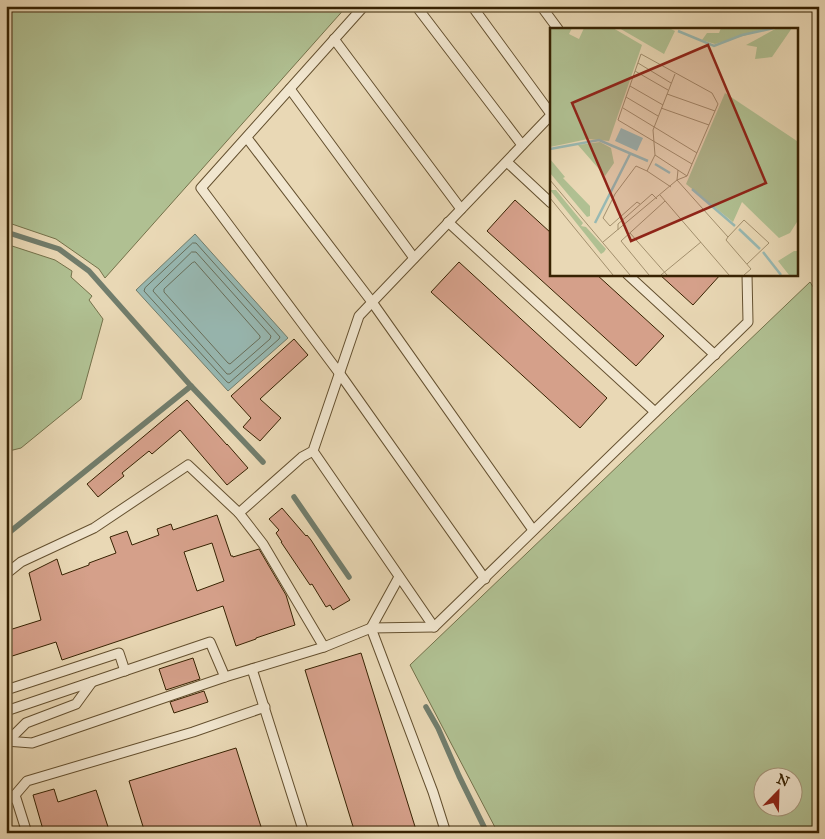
<svg xmlns="http://www.w3.org/2000/svg" width="825" height="839" font-family="'IM FELL Great Primer',serif">
<style>
.green{fill:#b0c092;stroke:#74714a;fill-rule:evenodd}
.water{fill:#98b9b3;stroke:#717d6c}
.lines{fill:none;stroke-linecap:round;stroke-linejoin:round}
.shore{stroke:#686e5a;stroke-width:1}
.stream{stroke:#717d6c;stroke-width:5.5}
.building{fill:#d5a08a;stroke:#372202;fill-rule:evenodd}
.lane-casing{stroke:#64502f;stroke-width:11}
.lane{stroke:#f1e6cf;stroke-width:9}
.inset-river{fill:none;stroke:#98b9b3;stroke-width:2.5}
.inset-road{fill:none;stroke:#a28f6d;stroke-width:1}
.view{fill:#8f2418;fill-opacity:0.15;stroke:#8f2418;stroke-width:2.5}
.inset-edge{fill:none;stroke:#372202;stroke-width:2.5}
</style>
<rect width="100%" height="100%" fill="#e9d8b5"/>
<filter id="stains"><feTurbulence type="fractalNoise" baseFrequency=".004" numOctaves="4"/><feColorMatrix values="0 0 0 0 .2 0 0 0 0 .09 0 0 0 0 .02 0 0 0 .5 -.17"/></filter>
<radialGradient id="worn" r=".72"><stop offset=".6" stop-color="#630" stop-opacity="0"/><stop offset="1" stop-color="#630" stop-opacity=".3"/></radialGradient>
<!-- green -->
<g class="green">
<polygon points="6,6 347,6 105,278 99,269 56,239 6,222"/>
<polygon points="6,244 55,260 72,271 71,277 92,296 89,300 103,319 81,399 21,448 9,451 6,442"/>
<path d="M810,282L819,296V833H498L410,665ZM792,776V806H762V776Z"/>
</g>
<!-- water -->
<polygon class="water" points="195,234 288,338 228,391 136,290"/>
<g class="lines">
<!-- shore -->
<g class="shore">
<polygon points="193,243 196,243 280,337 279,339 229,383 227,382 144,291 145,288"/>
<polygon points="192,252 196,252 271,336 270,339 230,374 227,374 153,291 154,289"/>
<polygon points="195,262 260,336 260,338 230,364 228,363 164,292 164,289 192,263"/>
</g>
<!-- stream -->
<g class="stream">
<polyline points="6,232 59,249 89,271 191,386 263,462"/>
<polyline points="294,497 349,577"/>
<polyline points="6,535 191,386"/>
<polyline points="426,707 438,728 459,776 487,833"/>
</g>
</g>
<!-- building -->
<g class="building">
<polygon points="515,200 551,233 551,274 596,274 664,336 636,366 487,231"/>
<polygon points="459,262 607,398 580,428 431,292"/>
<polygon points="659,274 721,274 693,305"/>
<polygon points="294,339 308,355 260,399 281,418 260,441 243,427 251,418 231,396"/>
<polygon points="187,400 227,445 227,444 248,468 227,485 180,430 152,454 149,451 122,473 124,476 98,497 87,484"/>
<polygon points="282,508 306,536 307,535 311,540 350,600 333,610 330,605 326,607 312,584 310,585 281,542 282,542 276,533 279,530 269,519"/>
<path d="M217,515L231,556H233V557L259,549L286,595L295,625L256,638V639L236,646L223,606L62,660L56,642L6,658V631L41,620L29,573L57,559L62,575L89,565V563L116,553L110,537L127,531L132,545L159,535L157,529L171,524L173,530ZM212,543L224,581L197,591L184,552Z"/>
<polygon points="361,653 417,833 355,833 305,670"/>
<polygon points="193,658 200,679 166,690 159,669"/>
<polygon points="204,691 208,702 174,713 170,702"/>
<polygon points="236,748 263,833 145,833 129,781"/>
<polygon points="54,789 58,802 96,790 110,833 44,833 33,795"/>
</g>
<g class="lines">
<defs>
<g id="lane">
<polyline points="364,6 201,188 340,374 485,579"/>
<polyline points="416,6 522,145"/>
<polyline points="472,6 551,114"/>
<polyline points="541,6 558,29"/>
<polyline points="334,39 461,209"/>
<polyline points="290,89 414,258"/>
<polyline points="247,138 372,302 533,530"/>
<polyline points="507,162 551,203"/>
<polyline points="448,222 655,412"/>
<polyline points="627,274 715,355"/>
<polyline points="313,451 434,627"/>
<polyline points="6,574 21,562 94,528 188,465 239,513"/>
<polyline points="399,577 371,628 433,792 446,833"/>
<polyline points="324,647 263,544 239,513 302,457 313,451 359,316 551,115"/>
<polyline points="252,669 304,833"/>
<polyline points="6,690 119,653 125,671"/>
<polyline points="6,711 210,642 225,677"/>
<polyline points="6,741 32,743 225,677 324,647 371,628 434,627 748,322 747,274"/>
<polyline points="8,741 26,723 76,704 92,682"/>
<polyline points="15,795 27,833"/>
<polyline points="6,802 15,795 27,781 193,732 265,707"/>
</g>
</defs>
<!-- lane casing -->
<use href="#lane" class="lane-casing"/>
<!-- lane -->
<use href="#lane" class="lane"/>
</g>
<!-- overview -->
<g transform="translate(550 28)">
<rect width="248" height="248" fill="#e9d8b5"/>
<path d="M0,0H22L19,6L29,11L34,0H63L92,17L59,113L38,111L0,119ZM69,0H119L125,3L114,26ZM171,0H221L165,16L152,12L157,5H169ZM227,0H242L222,29L205,31L207,19L196,17ZM175,65L247,113V194L240,205L229,210L192,174L183,194L136,156ZM50,114L61,120L64,135L55,148L28,117ZM0,131L15,149L13,150L40,178V188L37,189L0,145ZM0,162H6L33,195L31,198L36,199L56,221L54,224L51,226ZM244,223H247V247H239L228,233Z" fill="#b0c092"/>
<path d="M71,100L93,110L87,123L65,113Z" fill="#98b9b3"/>
<path class="inset-river" d="M128,3L164,18L192,7L224,0M0,121L49,112L98,133M105,136L120,145M142,161L185,198M45,195L80,126M189,201L210,221M213,224L231,247"/>
<path class="inset-road" d="M88,35L121,55M85,43L118,62M80,58L113,77M117,66L165,83M76,69L108,88M73,80L147,125M111,80L159,97M105,127L137,148M128,142L127,152L178,209L176,212L201,241L194,247M0,152L80,247M121,159L97,143L105,127L103,102L125,46M110,167L179,247M0,170L63,247M90,176L87,174L60,198L53,190L65,166L86,138L97,143M68,202V196L102,166L107,171M80,205L117,247M178,209L194,192L219,215L197,236M53,214L127,152L137,148L142,136L168,76L162,65L91,26L68,92L142,136M99,247L71,213L115,173M111,247L151,214"/>
<path class="view" d="M158,17L216,155L81,213L22,75Z"/>
<rect width="248" height="248" class="inset-edge"/>
</g>
<!-- margin -->
<rect width="825" height="839" fill="none" stroke="#e9d8b5" stroke-width="25"/>
<rect x="8" y="8" width="810" height="824" fill="none" stroke="#372202" stroke-width="2.5"/>
<rect x="12" y="12" width="800" height="814" fill="none" stroke="#372202"/>
<!-- north arrow -->
<g transform="translate(778 792) rotate(23)"><circle r="24" fill="#f1e6cf" stroke="#a7987d"/>
<path d="M0-4L9 19L0 12L-9 19Z" fill="#8f2418"/>
<text y="-8" font-size="14" font-weight="bold" text-anchor="middle" fill="#372202">N</text>
</g>
<rect width="100%" height="100%" filter="url(#stains)"/>
<rect width="100%" height="100%" fill="url(#worn)"/>
</svg>
